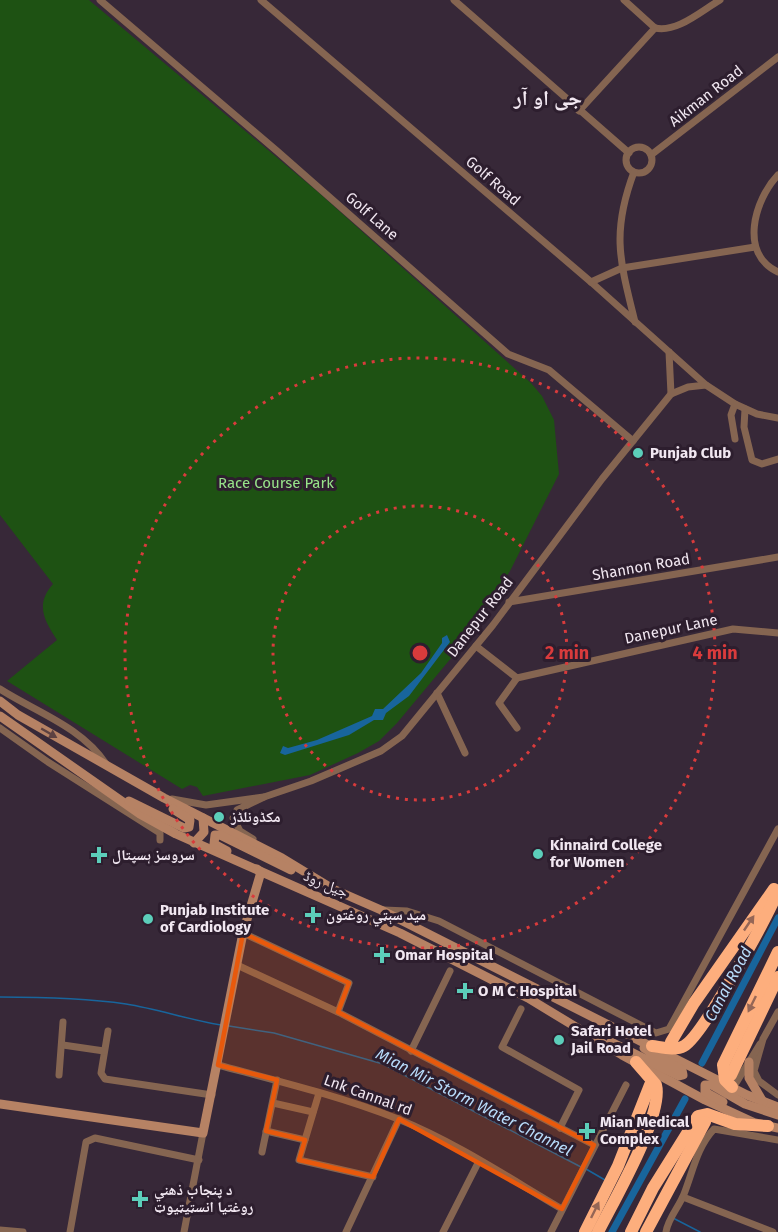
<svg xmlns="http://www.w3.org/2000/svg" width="778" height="1232" font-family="'Fira Sans','Noto Naskh Arabic',sans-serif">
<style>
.green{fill:#1e5213}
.water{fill:#18659c}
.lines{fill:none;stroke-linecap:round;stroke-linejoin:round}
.stream{stroke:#18659c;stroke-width:1.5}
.canal{stroke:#18659c;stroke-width:7}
.street{stroke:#856551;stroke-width:7}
.secondary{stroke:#b68264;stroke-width:9}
.highway{stroke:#fdae7d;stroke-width:12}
.oneway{fill:#5d4141}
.oneway2{fill:#956656}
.marked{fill:#e8590c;fill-opacity:0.2;stroke:#e8590c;stroke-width:4.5;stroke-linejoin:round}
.ring{fill:none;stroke:#d93b3c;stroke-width:3;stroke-dasharray:3 6}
.poi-dot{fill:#5cceba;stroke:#2d1e2e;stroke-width:2}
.labels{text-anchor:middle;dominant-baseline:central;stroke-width:6;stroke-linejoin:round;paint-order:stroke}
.street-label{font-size:15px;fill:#f1e7f1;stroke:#2d1e2e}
.poi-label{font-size:15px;font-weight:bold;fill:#f1e7f1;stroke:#2d1e2e;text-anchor:start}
.park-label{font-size:15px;fill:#97e389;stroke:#2d1e2e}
.water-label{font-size:16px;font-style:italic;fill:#b8dbfa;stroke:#2d1e2e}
.district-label{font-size:21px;font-weight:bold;fill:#f1e7f1;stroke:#2d1e2e}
.centre{fill:#d93b3c;stroke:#2d1e2e;stroke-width:3}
.ring-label{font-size:18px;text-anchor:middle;font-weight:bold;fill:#d93b3c;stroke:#2d1e2e;stroke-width:6;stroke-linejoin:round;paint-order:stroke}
</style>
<rect width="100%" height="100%" fill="#372838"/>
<!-- green -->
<path class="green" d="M0,0H89L318,192L531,383L542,396L554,420L559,474L510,571L457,651L397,723L379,741L358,753L310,775L203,796L197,787L190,785L182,789L7,681L57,640C44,620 35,604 53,584L0,515Z"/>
<!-- water -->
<polygon class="water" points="447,635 450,642 409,696 386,713 383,720 374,720 349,735 285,755 280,753 283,746 288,748 317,740 372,716 375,709 383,709 421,673 442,643 442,638"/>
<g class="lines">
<!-- stream -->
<g class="stream">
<path d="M0,997C42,997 85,998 126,1004C158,1009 189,1020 221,1025"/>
<polyline points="229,1026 274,1033 383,1064 581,1167"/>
<polyline points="586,1169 605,1180"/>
<polyline points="673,1218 700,1232"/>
</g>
<!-- canal -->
<g class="canal">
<polyline points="702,1063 778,918"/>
<polyline points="612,1232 685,1099"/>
</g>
<!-- street -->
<g class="street">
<polyline points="100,0 277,151 508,354 549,370 633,441"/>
<polyline points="261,0 591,282 706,385"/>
<polyline points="454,0 629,153"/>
<polyline points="624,0 655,28"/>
<path d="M655,28C677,33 701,11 720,0"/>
<polyline points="579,111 655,28"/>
<circle cx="639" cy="160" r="13"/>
<polyline points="651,155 778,57"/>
<path d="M634,172C611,233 620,261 635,322"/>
<path d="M778,175C754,200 739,254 778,272"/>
<polyline points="591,282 622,268 755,247"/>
<polyline points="669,352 671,394"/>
<polyline points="735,404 731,415 735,439"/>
<polyline points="745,409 744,427 752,460 762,464 778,459"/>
<polyline points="509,602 778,557"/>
<polyline points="476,646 517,678 733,629 778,633"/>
<path d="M0,689C36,712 82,727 106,764"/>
<polyline points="437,693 465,753"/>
<polyline points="0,728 48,762 160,833 160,840"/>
<polyline points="517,728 499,703 517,678"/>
<polyline points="264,797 311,781 381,751 402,736 493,625 602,479 671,394 688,387 706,385 735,404 757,414 778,418"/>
<polyline points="172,799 206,805 264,797 237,810 233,818 240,831 253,839"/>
<polyline points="384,910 407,911 439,921 656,1033 669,1029 778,829"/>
<polyline points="243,933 349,983 338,1012"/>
<polyline points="237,965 338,1012 594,1145"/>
<polyline points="521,1009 502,1047 579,1090 560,1128"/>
<polyline points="778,1012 763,1039 754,1071 759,1081 778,1095"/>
<polyline points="108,1031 101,1073 105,1079 212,1095"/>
<polyline points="63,1045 104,1051"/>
<polyline points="411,1051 450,971"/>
<path d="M218,1065C278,1081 340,1096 398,1119C455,1142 509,1178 562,1209"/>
<polyline points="59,1075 63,1022"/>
<polyline points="733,1088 760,1044"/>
<polyline points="319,1093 299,1160 373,1177"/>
<polyline points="273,1103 313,1112"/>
<polyline points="266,1131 305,1140"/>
<polyline points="262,1152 277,1080"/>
<polyline points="683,1197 773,1232"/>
<polyline points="0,1230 23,1232"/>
<polyline points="70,1232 86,1142 95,1138 199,1160"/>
<polyline points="184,1232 203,1133"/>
<polyline points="346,1232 399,1119"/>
<polyline points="443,1232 479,1161"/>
<polyline points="551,1232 626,1085"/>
<path d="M666,1232C668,1218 679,1207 684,1194C693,1171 697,1147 714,1129L778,1140"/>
</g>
<!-- secondary -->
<g class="secondary">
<polyline points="0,701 18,715 164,798 282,858 333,889 381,910 747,1095 778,1107"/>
<polyline points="0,716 140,814 176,834 400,933 528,998 622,1055 705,1100 755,1123 778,1128"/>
<polyline points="129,801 184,828 189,827 190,820 173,809"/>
<polyline points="194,843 204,832 203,818"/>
<polyline points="227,851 214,844 215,835 220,835 291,870"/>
<polyline points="611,1042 679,1076 683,1075 682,1070 644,1048"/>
<polyline points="749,1062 749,1078 763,1102"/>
<polyline points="723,1102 705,1092 705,1085 712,1085 745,1104 778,1115"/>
<polyline points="0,1104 203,1133 243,933 261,872 257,869"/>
</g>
<!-- highway -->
<g class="highway">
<polyline points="671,1042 694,1003 774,889"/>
<path d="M652,1046C661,1047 675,1051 684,1046C703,1036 768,915 778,891"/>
<polyline points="731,1075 778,977"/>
<polyline points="732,1087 725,1080 723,1065 778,952"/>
<polyline points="585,1232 618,1166 650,1085"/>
<path d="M598,1232C613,1202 664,1115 656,1085L636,1062"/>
<polyline points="631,1232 653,1188 698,1116 707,1114 735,1124 768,1126"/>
<polyline points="646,1232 705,1122"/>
</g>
</g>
<!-- one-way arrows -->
<defs><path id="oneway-solid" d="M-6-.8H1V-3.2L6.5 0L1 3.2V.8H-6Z" transform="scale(1.5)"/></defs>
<use class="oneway" href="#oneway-solid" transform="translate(49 733) rotate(30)"/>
<g class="oneway2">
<use href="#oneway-solid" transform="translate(749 923) rotate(-56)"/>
<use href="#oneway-solid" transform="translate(752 1004) rotate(116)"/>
<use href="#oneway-solid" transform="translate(595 1210) rotate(-64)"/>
</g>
<!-- marked area -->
<path class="marked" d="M243,933L349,983L338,1012L594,1145L562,1209L399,1119L373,1177L299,1160L305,1140L266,1131L277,1080L218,1065Z"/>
<!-- distance rings -->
<g class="ring">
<circle cx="420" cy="653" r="147"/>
<circle cx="420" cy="653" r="295"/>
</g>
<!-- markers -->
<g class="poi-dot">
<circle cx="638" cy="453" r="6"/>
<circle cx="219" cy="817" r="6"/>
<circle cx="538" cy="854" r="6"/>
<path d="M96 846h6v6h6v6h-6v6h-6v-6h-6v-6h6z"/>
<path d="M310 906h6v6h6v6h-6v6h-6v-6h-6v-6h6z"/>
<circle cx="148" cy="919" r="6"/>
<path d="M379 946h6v6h6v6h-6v6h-6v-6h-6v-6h6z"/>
<path d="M462 982h6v6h6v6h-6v6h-6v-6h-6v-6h6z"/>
<circle cx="559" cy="1040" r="6"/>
<path d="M584 1122h6v6h6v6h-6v6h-6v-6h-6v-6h6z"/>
<path d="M137 1190h6v6h6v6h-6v6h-6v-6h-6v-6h6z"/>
</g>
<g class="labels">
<!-- street labels -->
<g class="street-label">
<text transform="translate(706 96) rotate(-38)">Aikman Road</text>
<text transform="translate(493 181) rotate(41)">Golf Road</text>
<text transform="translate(372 216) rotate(41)">Golf Lane</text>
<text transform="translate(641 567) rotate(-10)">Shannon Road</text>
<text transform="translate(480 617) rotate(-52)">Danepur Road</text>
<text transform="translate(671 629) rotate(-12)">Danepur Lane</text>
<text transform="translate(326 884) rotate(23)">جیل روڈ</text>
<text transform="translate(368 1095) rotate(20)">Lnk Cannal rd</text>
</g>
<!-- poi labels -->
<g class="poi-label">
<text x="650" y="453">Punjab Club</text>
<text x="231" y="817">مکڈونلڈز</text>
<text x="550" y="845">Kinnaird College<tspan x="550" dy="17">for Women</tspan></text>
<text x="112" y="855">سروسز ہسپتال</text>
<text x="160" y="910">Punjab Institute<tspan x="160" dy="17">of Cardiology</tspan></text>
<text x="326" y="915">مید سېټي روغتون</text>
<text x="395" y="955">Omar Hospital</text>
<text x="478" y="991">O M C Hospital</text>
<text x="571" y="1031">Safari Hotel<tspan x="571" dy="17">Jail Road</tspan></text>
<text x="600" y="1122">Mian Medical<tspan x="600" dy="17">Complex</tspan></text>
<text x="154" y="1190">د پنجاب ذهني<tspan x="154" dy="17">روغتیا انسټیټیوټ</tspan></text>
</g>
<!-- park labels -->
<g class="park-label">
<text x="276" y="483">Race Course Park</text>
</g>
<!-- water labels -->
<g class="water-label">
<text transform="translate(728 984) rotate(-62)">Canal Road</text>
<text transform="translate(474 1102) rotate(27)">Mian Mir Storm Water Channel</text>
</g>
<!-- district labels -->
<g class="district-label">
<text x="548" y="98">جی او آر</text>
</g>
</g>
<circle cx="420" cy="653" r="9" class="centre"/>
<g class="ring-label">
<text x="567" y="659">2 min</text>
<text x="715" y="659">4 min</text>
</g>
</svg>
